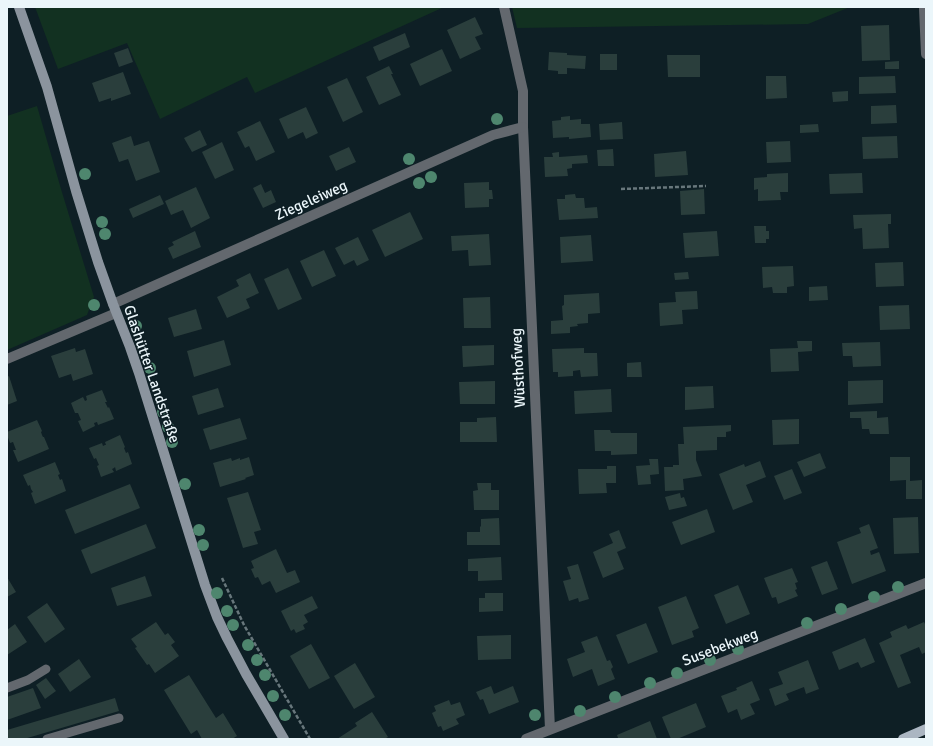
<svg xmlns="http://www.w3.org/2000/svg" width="933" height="746" font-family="Signika,sans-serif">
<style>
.green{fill:#123121}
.building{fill:#2a3e3c}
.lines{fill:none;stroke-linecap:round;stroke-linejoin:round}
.path{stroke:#68777c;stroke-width:2.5;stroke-dasharray:4 2;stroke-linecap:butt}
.lane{stroke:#63686e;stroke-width:9}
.street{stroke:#63686e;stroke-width:10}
.secondary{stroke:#8b949e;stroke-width:10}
.primary{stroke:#abb6c2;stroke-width:10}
.tree{fill:#4e866e}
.labels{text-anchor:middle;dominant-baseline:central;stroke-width:3;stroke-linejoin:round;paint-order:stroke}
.street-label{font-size:15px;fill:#ebf6fa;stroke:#0e1f25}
</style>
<rect width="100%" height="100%" fill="#0e1f25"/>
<!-- green -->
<g class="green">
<polygon points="35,7 444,7 255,93 247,77 160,119 127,43 58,69"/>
<polygon points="512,7 850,7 808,24 517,28"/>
<polygon points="37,106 61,189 94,297 87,315 7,350 7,116"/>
</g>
<!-- building -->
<g class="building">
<polygon points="475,17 483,34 475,37 481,49 460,59 447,30"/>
<polygon points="889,25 890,60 862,61 861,26"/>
<polygon points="405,33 410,47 379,61 373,47"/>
<polygon points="128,48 133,62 119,67 114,53"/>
<polygon points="442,49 452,71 420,86 410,64"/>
<polygon points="549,52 567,53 567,55 586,56 585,69 567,68 567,74 558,74 558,71 548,70"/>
<rect x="600" y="54" width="17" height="16"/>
<polygon points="667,55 700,55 700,77 668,77"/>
<polygon points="899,61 899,69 885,69 885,62"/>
<polygon points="389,66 393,74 391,74 401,95 379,105 366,77"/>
<polygon points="123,72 131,94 111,101 111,98 99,102 92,83"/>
<polygon points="766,76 786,76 787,98 766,99"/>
<polygon points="895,76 896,93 859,94 859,77"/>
<polygon points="347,78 363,112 343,122 327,87"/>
<polygon points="848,91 848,101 833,102 832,92"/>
<polygon points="896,105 897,123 871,124 871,106"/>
<polygon points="306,107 318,133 306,139 303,132 288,139 279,119"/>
<polygon points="570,116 570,120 581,119 581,124 590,124 591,137 569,139 569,137 553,138 552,121 561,120 561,117"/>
<polygon points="260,121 275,152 256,161 249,146 245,148 237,132"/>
<polygon points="622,122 623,139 600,140 599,124"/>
<polygon points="818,124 819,132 800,133 800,125"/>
<polygon points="200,130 207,145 192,152 184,138"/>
<polygon points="131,136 134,146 149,141 160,172 136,181 128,159 119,162 112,143"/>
<polygon points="897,136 898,158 863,159 862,137"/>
<polygon points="790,141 791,162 767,163 766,142"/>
<polygon points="222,142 234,170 215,179 202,152"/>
<polygon points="349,147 356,162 336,171 329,156"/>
<polygon points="613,149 614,166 598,166 597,150"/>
<polygon points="686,151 688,175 655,177 654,154"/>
<polygon points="559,152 559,157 587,155 588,163 572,164 572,168 567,169 568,176 545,177 544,157 553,157 552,153"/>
<polygon points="788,173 788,192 780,192 781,200 758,201 758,189 754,190 754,178 767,177 767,174"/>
<polygon points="862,173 863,193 830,194 829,174"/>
<polygon points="489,182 489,190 492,190 493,199 489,199 489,207 465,208 464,183"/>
<polygon points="261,184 265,193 271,190 276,202 263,208 253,188"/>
<polygon points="196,187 210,218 191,228 183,210 171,215 165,201"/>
<polygon points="704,189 705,214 681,215 680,191"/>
<polygon points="575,194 576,198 584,198 585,208 597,207 598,218 559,220 557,199 565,199 565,195"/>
<polygon points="160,195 164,204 133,218 129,209"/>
<polygon points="410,212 423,239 385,257 372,230"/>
<polygon points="891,214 891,224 888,224 889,248 863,249 862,228 854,229 853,215"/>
<polygon points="754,226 766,226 766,231 769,231 769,239 766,239 766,243 755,243"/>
<polygon points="195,231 201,247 173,259 168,248 174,245 172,242"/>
<polygon points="717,231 719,256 685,258 683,233"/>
<polygon points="489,234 491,265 469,266 468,250 452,251 451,236"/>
<polygon points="591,235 593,261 561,263 560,237"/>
<polygon points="358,237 369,260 357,266 354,260 344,265 335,248"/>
<polygon points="324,250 336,276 312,287 300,261"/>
<polygon points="903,262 904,286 876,287 875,263"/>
<polygon points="793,266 794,286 787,287 787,293 773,293 772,287 763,288 762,267"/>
<polygon points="288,268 302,299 278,310 264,279"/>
<polygon points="688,272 689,279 675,280 674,273"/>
<polygon points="250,273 259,293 246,299 250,308 227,318 217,297 239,286 236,280"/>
<polygon points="827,286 828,300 809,301 809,287"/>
<polygon points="697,291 698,309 682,310 683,324 660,326 659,303 676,302 675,292"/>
<polygon points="599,293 600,313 588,314 588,323 577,324 578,326 570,327 570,333 551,334 551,321 563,320 562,306 564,305 564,295"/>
<polygon points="490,297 491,328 464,328 463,298"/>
<polygon points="909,305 910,329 880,330 879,306"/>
<polygon points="196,309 202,329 174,337 168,318"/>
<polygon points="224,340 231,365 194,377 187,351"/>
<polygon points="797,341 812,341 812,351 798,352 799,371 771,372 770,349 798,348"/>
<polygon points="880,342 881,366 853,367 852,356 843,356 842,343"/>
<polygon points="494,345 494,365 463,367 462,346"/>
<polygon points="75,348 76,352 85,349 93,374 73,381 71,374 59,378 51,356"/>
<polygon points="584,348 584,353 597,353 598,376 581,377 580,370 573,371 573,376 558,377 558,372 553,372 552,349"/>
<polygon points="641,362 642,377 627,377 627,363"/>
<polygon points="9,376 17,401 7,405 7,377"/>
<polygon points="883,380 883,403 848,405 848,381"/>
<polygon points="495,381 495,404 460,404 459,382"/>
<polygon points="713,386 714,408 685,410 685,387"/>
<polygon points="218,388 224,407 198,415 192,396"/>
<polygon points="611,389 612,412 575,414 574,391"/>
<polygon points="102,390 107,402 105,402 108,408 109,407 114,419 98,425 97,422 94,423 95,426 83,432 78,421 81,420 78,413 75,413 71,403 83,397 85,401 87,400 86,396"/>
<polygon points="877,411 877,418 888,417 889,434 870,434 869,429 862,429 861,418 850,418 850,412"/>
<polygon points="496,417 497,442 460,442 460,422 477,422 477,418"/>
<polygon points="240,418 247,439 210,450 203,429"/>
<polygon points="799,419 799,444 773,445 772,420"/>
<polygon points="37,420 42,431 41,432 42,435 43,437 44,437 49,449 18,462 13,450 16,450 13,442 10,443 7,435 7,432"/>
<polygon points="731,425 731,431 726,432 726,437 717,437 717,450 696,451 696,460 702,476 683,479 684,490 665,491 664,467 673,467 673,465 679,465 678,444 684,444 683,427"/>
<polygon points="594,430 610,430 611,433 637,433 637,454 611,455 611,451 595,451"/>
<polygon points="120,435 125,447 124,448 126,453 128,452 132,464 116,471 115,467 114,468 112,469 114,472 101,477 97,466 99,465 96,458 94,459 89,448 102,443 103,446 105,445 106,445 105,442"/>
<polygon points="820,453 826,468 804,477 797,462"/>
<polygon points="249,457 254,475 245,478 246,479 220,487 214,466 213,463 231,458 232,461 240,458 240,460"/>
<polygon points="890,457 910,457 910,481 922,480 922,499 906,499 906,480 890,481"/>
<polygon points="649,459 658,459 659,474 650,475 651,484 638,485 636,466 650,465"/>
<polygon points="760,461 766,477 746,485 753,502 733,510 719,474 744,464 745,467"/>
<polygon points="55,462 60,474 58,475 60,480 62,479 66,491 35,504 31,493 33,492 31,489 30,485 28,486 23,475"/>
<polygon points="607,466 616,466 616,483 606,483 607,493 579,494 578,469 607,469"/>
<polygon points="792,469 802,493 784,500 774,476"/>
<polygon points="477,483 491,483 491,490 499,490 499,510 474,510 473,491 478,490"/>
<polygon points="130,484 140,508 75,534 65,510"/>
<polygon points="248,492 261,530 254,532 258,544 243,548 227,498"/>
<polygon points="680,493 681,498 684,497 687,506 669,510 665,497"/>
<polygon points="707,509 715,532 681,545 672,522"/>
<polygon points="918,517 919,553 894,554 893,518"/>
<polygon points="499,518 500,545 467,545 467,532 480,532 480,527 481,526 481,519"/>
<polygon points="146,524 156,548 91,574 81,550"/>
<polygon points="869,524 878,548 870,551 871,555 879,552 886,571 852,584 837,542 861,533 859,528"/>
<polygon points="619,530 626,548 617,552 624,569 603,578 593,552 613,543 609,534"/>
<polygon points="276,549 287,573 295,570 300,582 276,593 270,581 262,585 258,577 255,578 251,569 254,568 251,561"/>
<polygon points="501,557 502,580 478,581 478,571 468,571 468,559"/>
<polygon points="827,561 838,589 822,595 811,567"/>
<polygon points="578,564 589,599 579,602 578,598 569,601 563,581 571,579 567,567"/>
<polygon points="792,568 798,582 795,583 797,589 795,590 798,596 778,604 776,597 772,598 764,578"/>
<polygon points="145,576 152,596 117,606 111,588"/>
<polygon points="7,577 16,592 7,597"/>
<polygon points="738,585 750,614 726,624 714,595"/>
<polygon points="485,593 503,593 503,611 479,612 479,598 485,598"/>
<polygon points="312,596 318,608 304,615 308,622 303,625 305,629 296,633 294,629 291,631 281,611"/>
<polygon points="686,596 699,628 692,631 694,637 672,645 658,607"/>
<polygon points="47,603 65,629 45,643 27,617"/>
<polygon points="156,622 165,635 168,633 175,642 171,645 179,656 155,673 149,664 147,665 135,648 137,647 131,639"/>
<polygon points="924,622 926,626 926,652 922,654 919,647 900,655 911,683 898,688 879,643 892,637 890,632 906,625 908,629"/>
<polygon points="646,623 658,652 628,664 616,635"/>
<polygon points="15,624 27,642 7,655 7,630"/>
<polygon points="511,635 511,659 478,660 477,636"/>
<polygon points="597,636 607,661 610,660 613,667 611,669 615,679 598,686 592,669 573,677 567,659 585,652 581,642"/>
<polygon points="865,638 875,662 861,668 858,662 839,670 832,652"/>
<polygon points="311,644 330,678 309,689 290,656"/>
<polygon points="79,659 91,677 70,692 58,674"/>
<polygon points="808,660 819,689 806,694 804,687 786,694 789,700 775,706 769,689 783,684 778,672"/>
<polygon points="355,663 375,697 354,709 334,676"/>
<polygon points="189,675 216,718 223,713 237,736 232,739 202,739 197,730 191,734 164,690"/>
<polygon points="46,678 56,691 45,699 36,685"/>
<polygon points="752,681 760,700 750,704 755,714 741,720 737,709 728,713 721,696 737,690 736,688"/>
<polygon points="491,686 494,694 513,686 519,702 489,714 483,699 480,700 476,692"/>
<polygon points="33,688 41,708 7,720 7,697"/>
<polygon points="115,698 119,711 24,739 7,739 7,730"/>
<polygon points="449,700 451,705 460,702 465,715 456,719 459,724 443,731 441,726 438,727 432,713 436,711 434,706"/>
<polygon points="696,703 706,727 677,739 671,739 662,717"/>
<polygon points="372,712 388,737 384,739 337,739 357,726 355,723"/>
<polygon points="650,721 657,739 616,739 618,738 617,735"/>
</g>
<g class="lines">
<!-- path -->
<g class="path">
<polyline points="621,189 706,186"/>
<polyline points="222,578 244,625 310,739"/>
</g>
<!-- lane -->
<g class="lane">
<polyline points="7,688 28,680 46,669"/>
<polyline points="47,739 119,718"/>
</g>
<!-- street -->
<g class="street">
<polyline points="504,7 523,91 523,127 550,729"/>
<polyline points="924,8 926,54"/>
<polyline points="113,304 493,135 523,127"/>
<polyline points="7,359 116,313"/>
<polyline points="526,739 926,583"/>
</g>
<!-- secondary -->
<polyline class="secondary" points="19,7 47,87 76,191 98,262 113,304 130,347 139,373 205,585 217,617 227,638 246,674 284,739"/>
<!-- primary -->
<polyline class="primary" points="903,739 926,729"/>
</g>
<!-- trees -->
<g class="tree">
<circle cx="497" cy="119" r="6"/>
<circle cx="409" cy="159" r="6"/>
<circle cx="85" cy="174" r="6"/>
<circle cx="431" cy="177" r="6"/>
<circle cx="419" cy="183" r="6"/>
<circle cx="102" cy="222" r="6"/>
<circle cx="105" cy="234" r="6"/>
<circle cx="94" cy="305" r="6"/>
<circle cx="136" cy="326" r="6"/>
<circle cx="150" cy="368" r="6"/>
<circle cx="163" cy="412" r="6"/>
<circle cx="168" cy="427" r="6"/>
<circle cx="172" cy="442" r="6"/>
<circle cx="185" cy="484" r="6"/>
<circle cx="199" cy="530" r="6"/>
<circle cx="203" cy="545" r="6"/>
<circle cx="898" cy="587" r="6"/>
<circle cx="217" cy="593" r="6"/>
<circle cx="874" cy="597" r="6"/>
<circle cx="841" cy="609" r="6"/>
<circle cx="227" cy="611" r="6"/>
<circle cx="807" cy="623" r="6"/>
<circle cx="233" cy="625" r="6"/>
<circle cx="248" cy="645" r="6"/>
<circle cx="738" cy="649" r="6"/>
<circle cx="257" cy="660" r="6"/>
<circle cx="710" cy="660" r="6"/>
<circle cx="677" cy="673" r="6"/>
<circle cx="265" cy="675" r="6"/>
<circle cx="650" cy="683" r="6"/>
<circle cx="273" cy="696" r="6"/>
<circle cx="615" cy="697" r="6"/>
<circle cx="580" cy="711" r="6"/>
<circle cx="285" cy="715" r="6"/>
<circle cx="535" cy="715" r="6"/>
</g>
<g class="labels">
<!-- street labels -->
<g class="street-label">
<text transform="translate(311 200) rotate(-24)">Ziegeleiweg</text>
<text transform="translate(518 368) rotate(-93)">Wüsthofweg</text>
<text transform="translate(152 374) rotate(71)">Glashütter Landstraße</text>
<text transform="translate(720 647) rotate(-21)">Susebekweg</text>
</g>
</g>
<!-- border -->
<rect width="933" height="746" fill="none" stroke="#ebf6fa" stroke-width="16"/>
</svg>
